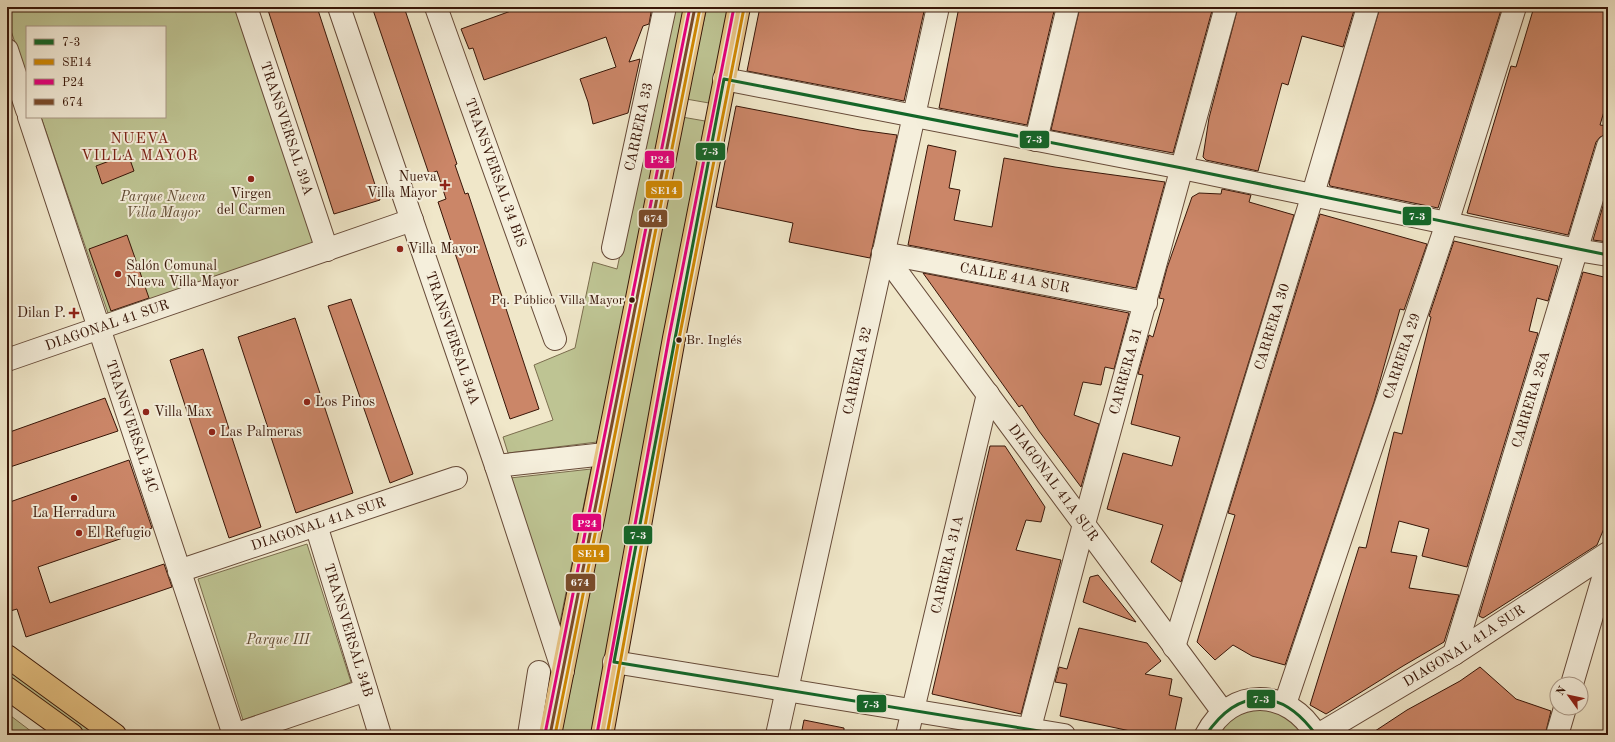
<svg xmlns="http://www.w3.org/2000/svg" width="1615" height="742" font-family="'Old Standard TT',serif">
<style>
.green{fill:#bec493;stroke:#7b6d4e}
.building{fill:#cb8668;stroke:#381608}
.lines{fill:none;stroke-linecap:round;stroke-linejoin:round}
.minor-casing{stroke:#664a38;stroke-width:24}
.major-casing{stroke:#381608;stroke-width:24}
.minor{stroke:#f5efdc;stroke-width:22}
.major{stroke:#e8c484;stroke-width:22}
.bus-1-casing{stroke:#f5efdc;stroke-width:6}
.bus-2-casing{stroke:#f5efdc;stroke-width:6}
.bus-3-casing{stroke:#f5efdc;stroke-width:6}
.bus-4-casing{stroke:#f5efdc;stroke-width:6}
.bus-1{stroke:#126628;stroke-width:3}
.bus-2{stroke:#d18902;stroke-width:3}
.bus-3{stroke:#e5007d;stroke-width:3}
.bus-4{stroke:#7a4b2a;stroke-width:3}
.poi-dot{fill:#8f2418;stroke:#f5efdc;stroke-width:1.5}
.bus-dot{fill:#381608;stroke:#f5efdc;stroke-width:1.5}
.labels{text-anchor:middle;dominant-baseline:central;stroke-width:4;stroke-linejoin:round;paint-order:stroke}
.bus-label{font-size:13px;fill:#381608;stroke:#f5efdc;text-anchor:end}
.street-label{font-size:14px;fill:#381608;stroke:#f5efdc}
.poi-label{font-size:14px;fill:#381608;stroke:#f5efdc;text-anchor:start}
.park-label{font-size:14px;font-style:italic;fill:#604a32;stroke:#f5efdc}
.neighbourhood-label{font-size:15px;letter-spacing:1px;fill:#7a1f14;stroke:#f5efdc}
.line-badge{stroke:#f5efdc;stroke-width:1.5}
.badge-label{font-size:11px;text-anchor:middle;font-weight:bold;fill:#fff}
</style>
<rect width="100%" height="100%" fill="#f0e7c9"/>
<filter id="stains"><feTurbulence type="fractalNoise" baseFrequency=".005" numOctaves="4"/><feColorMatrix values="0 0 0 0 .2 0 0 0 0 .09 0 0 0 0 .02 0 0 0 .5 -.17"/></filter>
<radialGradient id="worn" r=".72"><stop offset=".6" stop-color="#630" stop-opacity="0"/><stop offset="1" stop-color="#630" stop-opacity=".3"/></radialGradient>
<!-- green -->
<g class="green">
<polygon points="7,7 239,7 320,242 109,316 41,117 165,117 165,27 27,27 27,78 7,19"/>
<polygon points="673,7 686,7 597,442 508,453 503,437 553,420 534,365 575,348 593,262 617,269"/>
<polygon points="707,7 729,7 709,103 686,99"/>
<polygon points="682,117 705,121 593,735 560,735"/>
<polygon points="591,469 559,627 510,478"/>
<polygon points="307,544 351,682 328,692 243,720 198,579"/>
<polygon points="7,668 99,735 86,735 7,677"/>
<path d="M1262,709C1283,713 1291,718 1305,735H1217C1232,717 1239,712 1262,709Z"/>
<polygon points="7,713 36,735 7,735"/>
</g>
<!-- building -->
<g class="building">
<polygon points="267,7 317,7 380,200 334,214"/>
<polygon points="372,7 404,7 457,164 455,165 465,194 468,193 539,409 510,419 438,202 446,199 437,171 429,174"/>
<polygon points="522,7 652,7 649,24 643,26 629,62 640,59 628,113 593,124 588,102 580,79 616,67 606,37 484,80 473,48 469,49 461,29"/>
<polygon points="760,7 925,7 904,101 747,71"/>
<polygon points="959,7 1055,7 1027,125 939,108"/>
<polygon points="1080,7 1213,7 1173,153 1051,130"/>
<polygon points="1238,7 1355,7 1343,47 1302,36 1288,85 1282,83 1258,171 1206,160 1203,157 1209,118"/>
<polygon points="1380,7 1502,7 1438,208 1330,186 1329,183"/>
<polygon points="1534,7 1608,7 1608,98 1600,125 1608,126 1608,134 1600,137 1596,142 1568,235 1467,213 1511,66 1516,67"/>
<polygon points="736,106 860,130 897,135 870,258 789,242 793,223 716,207"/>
<polygon points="928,145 956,151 949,188 960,190 954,220 992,227 1004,158 1055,167 1165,182 1136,288 908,245"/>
<polygon points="128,154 134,171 102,184 96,166"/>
<polygon points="1222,189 1251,195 1249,202 1294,215 1181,582 1151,562 1163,525 1107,509 1123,453 1172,466 1180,437 1131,424 1143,375 1138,374 1149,335 1153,337 1164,299 1159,298 1167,268 1192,197 1199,193 1221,194"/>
<polygon points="1608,189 1608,242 1593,240"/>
<polygon points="1320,214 1427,244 1404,310 1400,309 1374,402 1285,665 1252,656 1233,645 1215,660 1197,642 1235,515 1228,513"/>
<polygon points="127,235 149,298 111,311 89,249"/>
<polygon points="1454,241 1558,266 1548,301 1537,298 1529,331 1538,333 1467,567 1422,556 1429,529 1399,521 1391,552 1417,556 1409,588 1459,595 1444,642 1403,666 1326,714 1310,705 1359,547 1366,548 1394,432 1402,434 1431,317 1429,316"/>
<polygon points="1583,272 1608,278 1608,519 1597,545 1483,618 1479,616"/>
<polygon points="923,273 1129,313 1114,369 1105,367 1101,385 1083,382 1074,415 1099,424 1081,487 1039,431 1022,405 1019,407"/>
<polygon points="351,299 413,474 390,483 328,306"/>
<polygon points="295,318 353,493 296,513 238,337"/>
<polygon points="203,349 261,527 229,538 170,360"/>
<polygon points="105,398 118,431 7,468 7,433"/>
<polygon points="990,446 1005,446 1045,507 1041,522 1026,520 1016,550 1061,560 1021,714 932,694"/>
<polygon points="129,460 152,528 38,567 50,603 164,564 172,587 26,637 17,609 7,612 7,503"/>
<polygon points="1098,575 1136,622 1083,602 1090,577"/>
<polygon points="1079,628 1147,643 1161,661 1145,674 1172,679 1169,695 1182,698 1174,735 1149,735 1060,716 1067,684 1055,682 1059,667 1067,669"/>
<polygon points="1480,667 1516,699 1551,711 1545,735 1369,735 1407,710 1460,681"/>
<polygon points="804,720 844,728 844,735 801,735"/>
</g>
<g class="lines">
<defs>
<g id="minor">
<path id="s1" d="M246,7L327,250"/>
<path id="s2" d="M339,7L496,466L563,671"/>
<path id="s3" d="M436,7L555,339"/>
<polyline points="7,50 27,110"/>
<polyline points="724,79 1182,168 1577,250 1608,255"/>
<path id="s4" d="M29,117L234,735"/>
<polyline points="1036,140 1068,7"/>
<path id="s5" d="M613,248L665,7"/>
<path id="s6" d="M883,253L1223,712"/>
<path id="s7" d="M883,253L1146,303"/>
<path id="s8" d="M7,360L412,220"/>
<polyline points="496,466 605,454"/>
<path id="s9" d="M316,525L380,735"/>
<path id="s10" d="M179,571L456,478"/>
<path id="s11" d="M1174,647L1313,194L1368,7"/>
<path id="s12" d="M1454,654L1608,146"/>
<polyline points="614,662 1064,735"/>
<polyline points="1572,684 1608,561"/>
<path id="s13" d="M1285,704L1447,223L1515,7"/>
<polyline points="234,735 366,690"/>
<polyline points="529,735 539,672"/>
<path id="s14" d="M777,735L938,7"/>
<path id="s15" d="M907,735L988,394"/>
<path id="s16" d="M1028,735L1084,524L1226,7"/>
<path d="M1206,735C1231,686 1289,688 1316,735"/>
<path id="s17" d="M1318,735L1454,654L1608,553"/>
<polyline points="1557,735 1565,708"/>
</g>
<g id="major">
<polyline points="7,656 115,735"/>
<polyline points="7,688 72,735"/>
<polyline points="550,735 695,7"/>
<polyline points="602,735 674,338 739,7"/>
</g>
</defs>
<!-- minor casing -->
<use href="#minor" class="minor-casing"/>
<!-- major casing -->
<use href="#major" class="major-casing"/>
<!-- minor -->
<use href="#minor" class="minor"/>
<!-- major -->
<use href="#major" class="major"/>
<defs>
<g id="bus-1">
<polyline points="1064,735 614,662 724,79 1182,168 1608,255"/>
<path d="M1206,735C1239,686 1282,688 1316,735"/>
</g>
<g id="bus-2">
<polyline points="555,735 700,8"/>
<polyline points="607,735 679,339 744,8"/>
</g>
<g id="bus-3">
<polyline points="545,734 690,7"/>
<polyline points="597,734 669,337 734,7"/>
</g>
<polyline id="bus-4" points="550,735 695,7"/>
</defs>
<!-- bus-1 casing -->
<use href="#bus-1" class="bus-1-casing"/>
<!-- bus-2 casing -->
<use href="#bus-2" class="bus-2-casing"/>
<!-- bus-3 casing -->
<use href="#bus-3" class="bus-3-casing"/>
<!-- bus-4 casing -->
<use href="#bus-4" class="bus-4-casing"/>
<!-- bus-1 -->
<use href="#bus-1" class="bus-1"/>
<!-- bus-2 -->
<use href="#bus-2" class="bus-2"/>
<!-- bus-3 -->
<use href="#bus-3" class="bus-3"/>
<!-- bus-4 -->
<use href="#bus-4" class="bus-4"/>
</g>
<!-- markers -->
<g class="poi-dot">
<circle cx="251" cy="179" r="4"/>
<path d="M443 179h4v4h4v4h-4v4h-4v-4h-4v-4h4z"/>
<circle cx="400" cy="249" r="4"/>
<circle cx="118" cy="274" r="4"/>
<path d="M72 307h4v4h4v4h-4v4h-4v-4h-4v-4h4z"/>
<circle cx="307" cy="402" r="4"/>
<circle cx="146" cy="412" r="4"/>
<circle cx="212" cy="432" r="4"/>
<circle cx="74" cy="498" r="4"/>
<circle cx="79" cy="533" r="4"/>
</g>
<g class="bus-dot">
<circle cx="632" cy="300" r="3.5"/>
<circle cx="679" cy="340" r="3.5"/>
</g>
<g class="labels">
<!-- bus labels -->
<g class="bus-label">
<text x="624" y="300">Pq. Público Villa Mayor</text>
<text x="686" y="340" text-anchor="start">Br. Inglés</text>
</g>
<!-- street labels -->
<g class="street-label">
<text stroke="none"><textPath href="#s5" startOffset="124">CARRERA 33</textPath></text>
<text stroke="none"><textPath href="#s1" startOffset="128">TRANSVERSAL 39A</textPath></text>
<text stroke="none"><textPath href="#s3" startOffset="176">TRANSVERSAL 34 BIS</textPath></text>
<text stroke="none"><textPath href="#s7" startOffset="134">CALLE 41A SUR</textPath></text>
<text stroke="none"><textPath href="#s8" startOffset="106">DIAGONAL 41 SUR</textPath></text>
<text stroke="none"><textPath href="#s11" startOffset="335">CARRERA 30</textPath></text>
<text stroke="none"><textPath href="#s2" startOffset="350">TRANSVERSAL 34A</textPath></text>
<text stroke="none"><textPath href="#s13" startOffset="367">CARRERA 29</textPath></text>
<text stroke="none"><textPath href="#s14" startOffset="373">CARRERA 32</textPath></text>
<text stroke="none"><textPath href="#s16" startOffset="377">CARRERA 31</textPath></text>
<text stroke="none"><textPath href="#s12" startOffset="266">CARRERA 28A</textPath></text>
<text stroke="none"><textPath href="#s4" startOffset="326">TRANSVERSAL 34C</textPath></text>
<text stroke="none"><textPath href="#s6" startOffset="286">DIAGONAL 41A SUR</textPath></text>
<text stroke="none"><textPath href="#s10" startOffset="147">DIAGONAL 41A SUR</textPath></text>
<text stroke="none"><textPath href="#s15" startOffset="175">CARRERA 31A</textPath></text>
<text stroke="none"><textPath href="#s9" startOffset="110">TRANSVERSAL 34B</textPath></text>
<text stroke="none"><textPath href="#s17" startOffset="171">DIAGONAL 41A SUR</textPath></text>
</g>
<!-- poi labels -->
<g class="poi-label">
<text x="437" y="177" text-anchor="end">Nueva<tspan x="437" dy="16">Villa Mayor</tspan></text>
<text x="251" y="194" text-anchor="middle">Virgen<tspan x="251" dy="16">del Carmen</tspan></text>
<text x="408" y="249">Villa Mayor</text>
<text x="126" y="266">Salón Comunal<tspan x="126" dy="16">Nueva Villa Mayor</tspan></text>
<text x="66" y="313" text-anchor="end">Dilan P.</text>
<text x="315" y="402">Los Pinos</text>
<text x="154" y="412">Villa Max</text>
<text x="220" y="432">Las Palmeras</text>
<text x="74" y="513" text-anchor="middle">La Herradura</text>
<text x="87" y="533">El Refugio</text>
</g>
<!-- park labels -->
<g class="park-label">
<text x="163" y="197">Parque Nueva<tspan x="163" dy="16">Villa Mayor</tspan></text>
<text x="278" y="640">Parque III</text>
</g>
<!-- neighbourhood labels -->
<g class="neighbourhood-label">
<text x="140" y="139">NUEVA<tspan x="140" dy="17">VILLA MAYOR</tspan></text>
</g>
</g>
<g class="line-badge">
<rect x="1019" y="130" width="31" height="19" rx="4" fill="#126628"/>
<rect x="695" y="142" width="31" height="19" rx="4" fill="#126628"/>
<rect x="644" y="150" width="31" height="19" rx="4" fill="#e5007d"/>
<rect x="645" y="180" width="38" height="19" rx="4" fill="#d18902"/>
<rect x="1402" y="206" width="30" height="20" rx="4" fill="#126628"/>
<rect x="638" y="209" width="30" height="19" rx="4" fill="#7a4b2a"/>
<rect x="572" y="513" width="30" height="19" rx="4" fill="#e5007d"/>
<rect x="623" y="525" width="30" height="20" rx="4" fill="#126628"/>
<rect x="572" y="544" width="38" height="19" rx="4" fill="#d18902"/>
<rect x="565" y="573" width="31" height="19" rx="4" fill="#7a4b2a"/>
<rect x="1246" y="689" width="30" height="20" rx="4" fill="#126628"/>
<rect x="856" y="694" width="31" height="19" rx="4" fill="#126628"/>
</g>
<g class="badge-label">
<text x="1034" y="143">7-3</text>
<text x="710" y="155">7-3</text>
<text x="660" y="163">P24</text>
<text x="664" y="194">SE14</text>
<text x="1417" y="220">7-3</text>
<text x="653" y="222">674</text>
<text x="587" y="527">P24</text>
<text x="638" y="539">7-3</text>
<text x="591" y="557">SE14</text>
<text x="580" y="586">674</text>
<text x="1261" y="703">7-3</text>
<text x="871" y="708">7-3</text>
</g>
<!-- margin -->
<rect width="1615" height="742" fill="none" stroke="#f0e7c9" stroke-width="24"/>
<rect x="8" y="8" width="1599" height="726" fill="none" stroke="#381608" stroke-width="2"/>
<rect x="12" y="12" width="1591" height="718" fill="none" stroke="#381608"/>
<!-- legend -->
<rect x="26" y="26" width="140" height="92" fill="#f5efdc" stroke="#a99887"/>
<rect x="34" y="39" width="20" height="6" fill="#126628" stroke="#a99887"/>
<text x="62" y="46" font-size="12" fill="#381608">7-3</text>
<rect x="34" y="59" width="20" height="6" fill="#d18902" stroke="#a99887"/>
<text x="62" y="66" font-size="12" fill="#381608">SE14</text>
<rect x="34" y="79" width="20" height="6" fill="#e5007d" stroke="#a99887"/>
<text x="62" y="86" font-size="12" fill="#381608">P24</text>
<rect x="34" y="99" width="20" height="6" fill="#7a4b2a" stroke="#a99887"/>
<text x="62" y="106" font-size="12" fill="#381608">674</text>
<!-- north arrow -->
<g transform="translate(1569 696) rotate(303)"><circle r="19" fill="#f5efdc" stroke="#a99887"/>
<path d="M0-3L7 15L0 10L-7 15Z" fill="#8f2418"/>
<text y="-6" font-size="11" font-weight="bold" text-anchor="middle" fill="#381608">N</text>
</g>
<rect width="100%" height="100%" filter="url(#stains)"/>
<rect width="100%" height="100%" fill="url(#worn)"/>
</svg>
